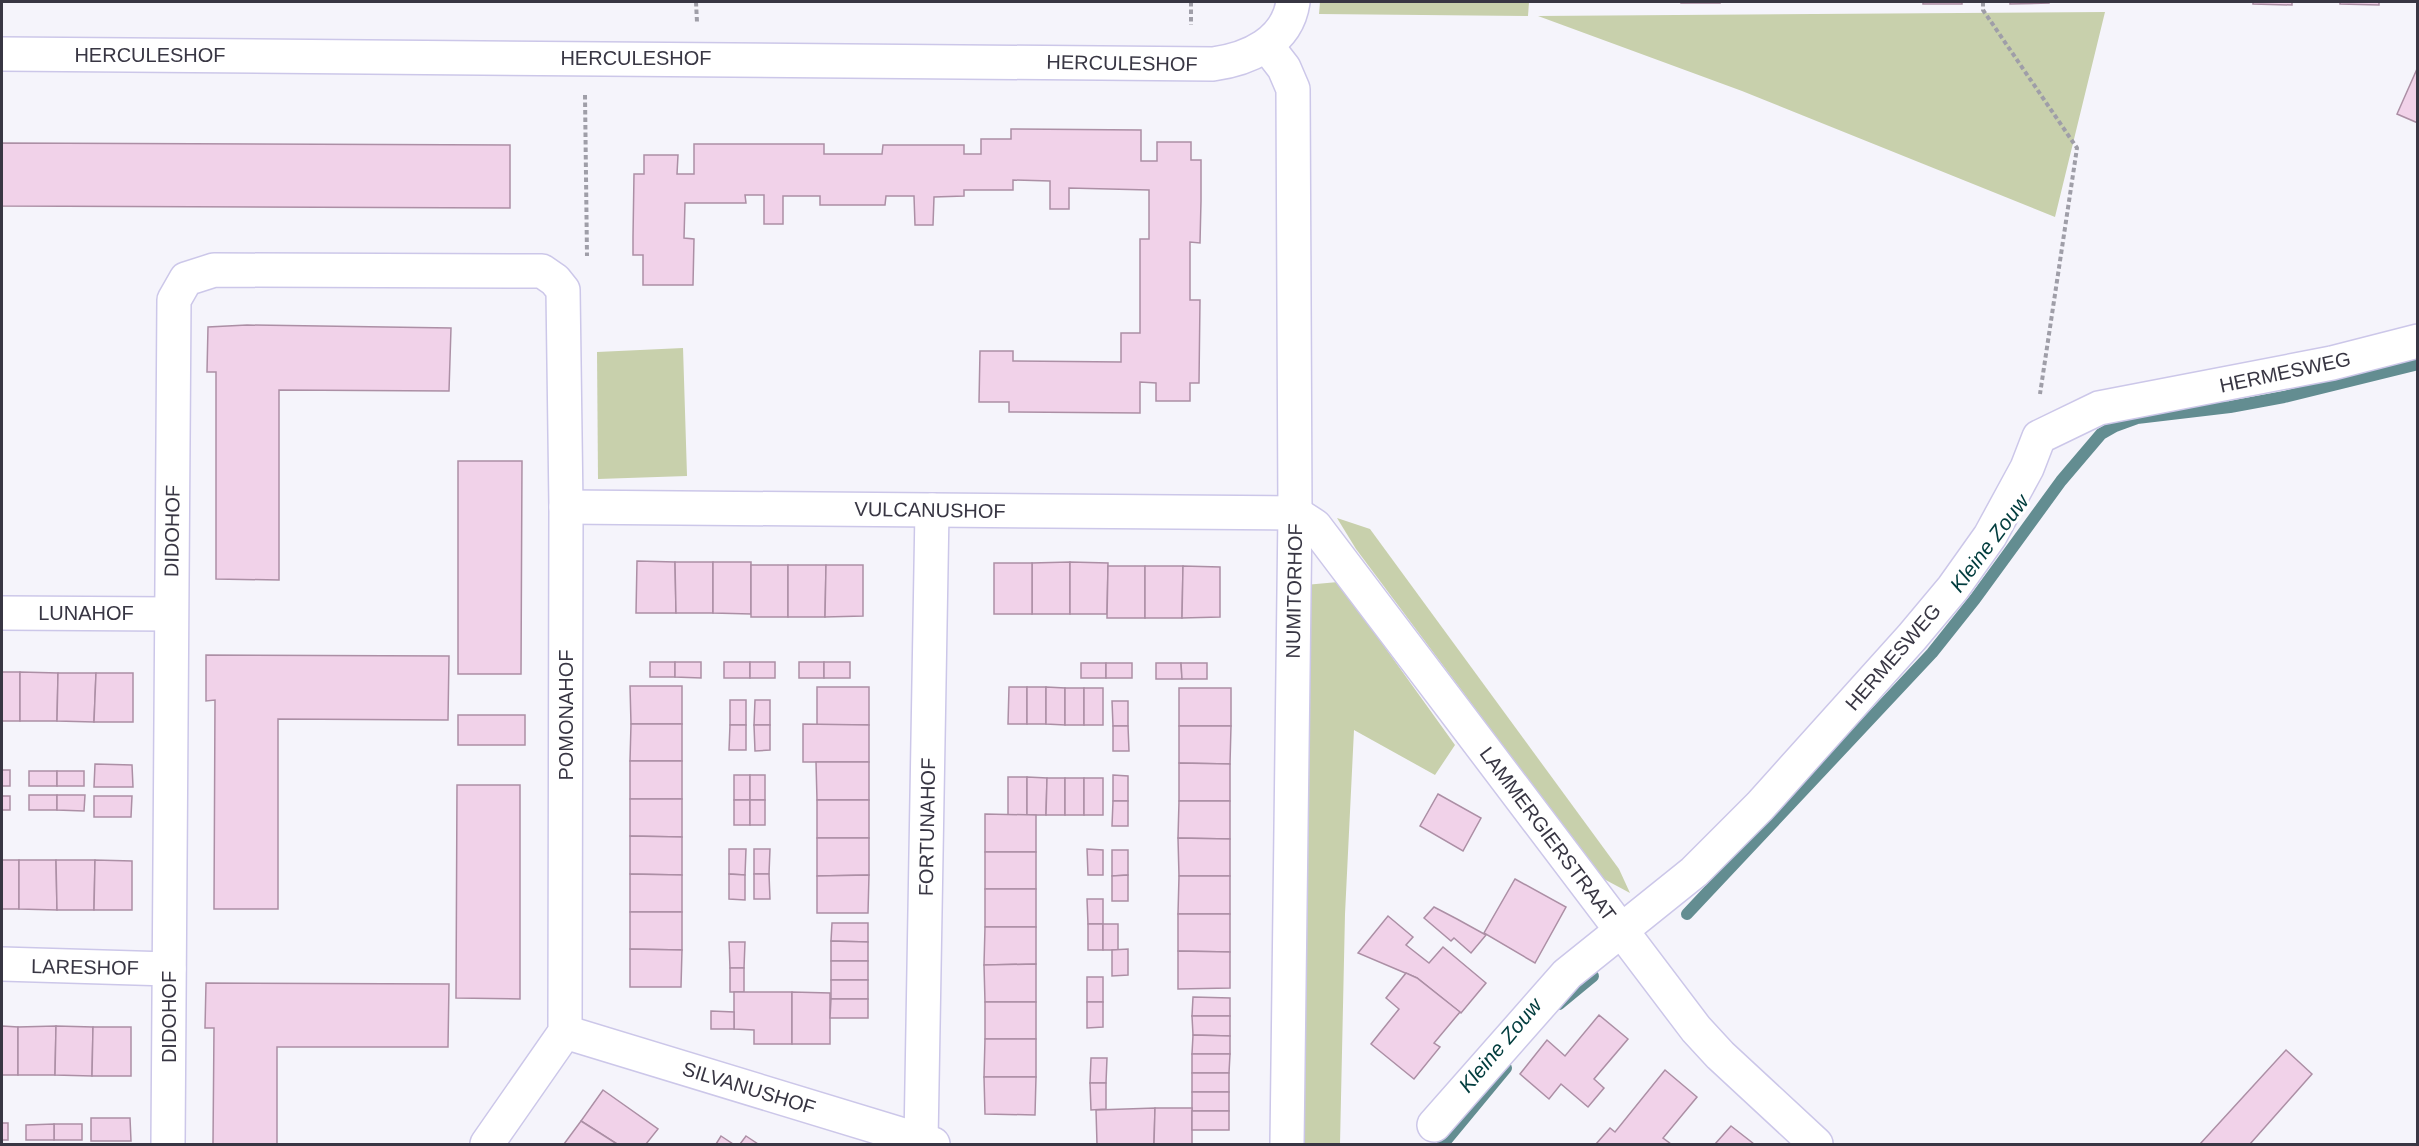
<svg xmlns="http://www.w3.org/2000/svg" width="2419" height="1146" font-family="Helvetica,sans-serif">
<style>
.green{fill:#c8d0ac}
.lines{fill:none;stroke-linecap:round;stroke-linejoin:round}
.stream{stroke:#638d91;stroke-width:12}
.building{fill:#f1d2e9;stroke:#ac8fa5;stroke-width:1.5}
.minor-casing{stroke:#ccc7e9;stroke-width:36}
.tertiary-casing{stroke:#ccc7e9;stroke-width:36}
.path{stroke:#9f9ea8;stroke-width:4;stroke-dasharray:4.5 3;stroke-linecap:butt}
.minor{stroke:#fff;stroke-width:33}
.tertiary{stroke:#fff;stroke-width:33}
.labels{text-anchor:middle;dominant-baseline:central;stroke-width:6;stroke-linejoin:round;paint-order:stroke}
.street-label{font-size:20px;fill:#383643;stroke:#fff}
.water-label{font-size:21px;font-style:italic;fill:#003c3d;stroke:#fff}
</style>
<rect width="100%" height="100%" fill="#f5f4fb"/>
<!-- green -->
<g class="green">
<polygon points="1320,2 1529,2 1528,16 1319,14"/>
<polygon points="2105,12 2055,217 1742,91 1538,16"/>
<polygon points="683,348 687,476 598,479 597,352"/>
<polygon points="1337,518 1370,529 1619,869 1630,893 1602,878 1356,549"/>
<polygon points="1338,582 1455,745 1435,775 1354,730 1345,914 1340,1144 1296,1144 1305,585"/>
</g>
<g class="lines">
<!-- stream -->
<g class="stream">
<polyline points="1687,914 1932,653 1975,599 2061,481 2101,434 2115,426 2137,418 2230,407 2284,397 2418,364"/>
<polyline points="1559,1004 1593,976"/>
<polyline points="1443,1144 1506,1068"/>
</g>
</g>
<!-- building -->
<g class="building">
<rect x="1923" y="2" width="39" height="2"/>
<polygon points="2010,2 2049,2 2049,3 2010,4"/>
<polygon points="2253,2 2292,2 2292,5 2253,4"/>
<polygon points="2340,2 2379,2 2379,5 2340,4"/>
<polygon points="1681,3 1681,2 1720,2 1720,3"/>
<polygon points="2417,69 2418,69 2418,123 2397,114"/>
<polygon points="1011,129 1141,130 1141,161 1157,161 1157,142 1191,142 1191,160 1201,160 1201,201 1200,243 1190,242 1190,300 1200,300 1199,383 1190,383 1190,401 1156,401 1156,383 1140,382 1140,413 1009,412 1009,402 979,402 980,351 1013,351 1013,361 1121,362 1121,333 1140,333 1140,239 1149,239 1149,190 1069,188 1069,209 1050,209 1050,181 1013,180 1013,190 964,190 964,196 934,197 933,225 915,225 914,196 886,196 885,205 820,205 820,196 783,196 783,224 764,224 764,195 745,195 746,203 685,203 684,238 694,239 693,285 643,285 643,255 633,255 633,237 634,174 644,174 644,155 678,155 677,174 694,174 694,144 824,144 824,154 882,154 883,145 964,145 964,154 981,154 981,139 1011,139"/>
<polygon points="2,143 510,145 510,208 2,206"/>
<polygon points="247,325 451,328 449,391 279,390 279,580 216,579 216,372 207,372 208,327"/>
<polygon points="458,461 522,461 521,674 458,674"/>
<polygon points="637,561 675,562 676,613 636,613"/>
<polygon points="675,562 713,562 713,613 676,613"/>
<polygon points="713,562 751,562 751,614 713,613"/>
<polygon points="1070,562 1070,614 1032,614 1032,563"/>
<polygon points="1070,562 1108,563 1107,614 1070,614"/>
<rect x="994" y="563" width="38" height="51"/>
<rect x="751" y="565" width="37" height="52"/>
<polygon points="788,565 826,565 825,617 788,617"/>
<polygon points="826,565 863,565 863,616 825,617"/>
<polygon points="1108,566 1145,566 1145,618 1107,618"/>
<polygon points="1145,566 1183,566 1182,618 1145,618"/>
<polygon points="1183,566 1220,567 1220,617 1182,618"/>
<polygon points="206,655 449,656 448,720 278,719 278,909 214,909 215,700 206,701"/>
<rect x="650" y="662" width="25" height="15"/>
<polygon points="675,662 701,662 701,678 675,677"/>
<rect x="724" y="662" width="26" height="16"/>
<rect x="750" y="662" width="25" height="16"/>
<rect x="799" y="662" width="25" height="16"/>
<rect x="824" y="662" width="26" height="16"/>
<rect x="1081" y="663" width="25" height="15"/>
<rect x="1106" y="663" width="26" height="15"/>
<polygon points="1156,663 1181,663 1182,679 1156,679"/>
<polygon points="1181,663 1207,663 1207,679 1182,679"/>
<rect x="2" y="672" width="18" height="49"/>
<polygon points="20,672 58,673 57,721 20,721"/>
<polygon points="58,673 96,673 94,722 57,721"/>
<polygon points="96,673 133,673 133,722 94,722"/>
<polygon points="630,686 682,686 682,724 631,724"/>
<rect x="817" y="687" width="52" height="38"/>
<polygon points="1009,687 1027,687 1027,724 1008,724"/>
<rect x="1027" y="687" width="19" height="37"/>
<polygon points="1046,687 1065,688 1065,725 1046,724"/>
<rect x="1065" y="688" width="19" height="37"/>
<rect x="1084" y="688" width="19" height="37"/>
<rect x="1179" y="688" width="52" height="38"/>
<rect x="730" y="700" width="16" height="25"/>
<polygon points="755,700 770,700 770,725 754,725"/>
<polygon points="1112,701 1128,701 1128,726 1113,726"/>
<rect x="458" y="715" width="67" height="30"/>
<polygon points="631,724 682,724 682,761 630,761"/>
<polygon points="803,724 869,725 869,762 803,762"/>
<polygon points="730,725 746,725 746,750 729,750"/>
<polygon points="754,725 770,725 770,750 755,751"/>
<polygon points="1113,726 1128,726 1129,751 1113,751"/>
<polygon points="1179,726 1231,726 1230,764 1179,763"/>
<rect x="630" y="761" width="52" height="38"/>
<polygon points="816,762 869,762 869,800 817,800"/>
<polygon points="1179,763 1230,764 1230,801 1179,801"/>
<polygon points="95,764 132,765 133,787 94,787"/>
<rect x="2" y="770" width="8" height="16"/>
<rect x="29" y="771" width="28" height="15"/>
<rect x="57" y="771" width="27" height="15"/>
<rect x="734" y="775" width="16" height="25"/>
<rect x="750" y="775" width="15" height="25"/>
<polygon points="1113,775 1128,776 1128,801 1113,801"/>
<rect x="1008" y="777" width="19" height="38"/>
<polygon points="1027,777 1047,778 1046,815 1027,815"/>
<polygon points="1047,778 1065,778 1065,815 1046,815"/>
<rect x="1065" y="778" width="19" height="37"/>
<rect x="1084" y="778" width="19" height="37"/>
<polygon points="457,785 520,785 520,999 456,998"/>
<polygon points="1438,794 1481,818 1463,851 1420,826"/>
<rect x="29" y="795" width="28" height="15"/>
<polygon points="57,795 85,795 84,811 57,810"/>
<rect x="2" y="796" width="8" height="14"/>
<polygon points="94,796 132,796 131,817 94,817"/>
<polygon points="630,799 682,799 682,837 630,836"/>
<rect x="734" y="800" width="16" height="25"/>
<rect x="750" y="800" width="15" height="25"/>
<rect x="817" y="800" width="52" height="38"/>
<polygon points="1113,801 1128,801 1128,826 1112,826"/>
<polygon points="1179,801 1230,801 1230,839 1178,838"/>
<polygon points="985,814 1036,815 1036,852 985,852"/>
<polygon points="630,836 682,837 682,875 630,874"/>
<polygon points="817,838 869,838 869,875 817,876"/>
<polygon points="1178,838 1230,839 1230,876 1179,876"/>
<polygon points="729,849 746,849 745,875 729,874"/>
<polygon points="754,849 770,849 769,874 754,874"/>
<polygon points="1087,849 1103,850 1103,875 1088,875"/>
<polygon points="1112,850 1128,850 1128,875 1112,876"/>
<rect x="985" y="852" width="51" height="37"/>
<rect x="2" y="860" width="17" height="49"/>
<polygon points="19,860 56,860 57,910 19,909"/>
<polygon points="56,860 95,860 94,910 57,910"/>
<polygon points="95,860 132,861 132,910 94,910"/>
<polygon points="630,874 682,875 682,912 630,912"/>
<polygon points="729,874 745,875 745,900 729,899"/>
<polygon points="754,874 769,874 770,899 754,899"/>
<polygon points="869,875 868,913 817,913 817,876"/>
<polygon points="1128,875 1128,901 1112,901 1112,876"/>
<polygon points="1179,876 1230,876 1230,914 1178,914"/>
<polygon points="1515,879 1566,907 1535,963 1484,933"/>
<rect x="985" y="889" width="51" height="38"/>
<polygon points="1087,899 1103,899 1103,924 1088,924"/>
<polygon points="1434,907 1457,919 1486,935 1471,953 1454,938 1451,941 1424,918"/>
<polygon points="630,912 682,912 682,950 630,949"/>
<polygon points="1178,914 1230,914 1230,952 1178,951"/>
<polygon points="1388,916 1413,937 1406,945 1429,963 1443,947 1486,983 1461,1013 1417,978 1358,953"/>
<polygon points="832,923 868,923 868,942 831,941"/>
<rect x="1088" y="924" width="15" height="26"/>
<rect x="1103" y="924" width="15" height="26"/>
<polygon points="985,927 1036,927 1036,964 984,965"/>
<polygon points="831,941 868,942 868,961 831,961"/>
<polygon points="729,942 745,942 744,968 730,968"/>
<polygon points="630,949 682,950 681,987 630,987"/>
<polygon points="1128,949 1128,975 1112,976 1112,950"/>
<polygon points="1178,951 1230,952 1230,988 1178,989"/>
<rect x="831" y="961" width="37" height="19"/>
<polygon points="1036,964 1036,1002 985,1002 984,965"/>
<rect x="730" y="968" width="14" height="24"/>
<polygon points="1406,973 1417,978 1460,1012 1434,1043 1440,1047 1414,1079 1371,1044 1399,1009 1386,998"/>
<rect x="1087" y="977" width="16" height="25"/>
<rect x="831" y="980" width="37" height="19"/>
<polygon points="206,983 449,984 448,1047 277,1047 277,1144 213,1144 214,1028 205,1028"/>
<polygon points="734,992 792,992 792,1044 754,1044 754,1030 734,1029"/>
<polygon points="792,992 830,993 830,1044 792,1044"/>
<polygon points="1193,997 1230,998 1230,1016 1192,1016"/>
<polygon points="831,999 868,999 868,1018 830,1018"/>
<rect x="985" y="1002" width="51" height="37"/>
<polygon points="1087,1002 1103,1002 1103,1027 1087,1028"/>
<polygon points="711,1011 734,1012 734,1029 711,1029"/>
<polygon points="1599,1015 1628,1039 1594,1079 1604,1088 1588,1107 1561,1084 1549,1099 1520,1074 1547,1040 1565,1056"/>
<polygon points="1192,1016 1230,1016 1230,1036 1193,1035"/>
<polygon points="2,1026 18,1027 18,1075 2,1075"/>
<polygon points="56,1026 55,1075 18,1075 18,1027"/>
<polygon points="56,1026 93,1027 92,1076 55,1075"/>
<polygon points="93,1027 131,1027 131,1076 92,1076"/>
<polygon points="1193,1035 1230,1036 1230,1054 1192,1054"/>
<polygon points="985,1039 1036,1039 1036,1077 984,1077"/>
<polygon points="2286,1050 2312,1074 2250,1144 2200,1144"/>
<polygon points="1192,1054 1230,1054 1229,1073 1192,1073"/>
<polygon points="1091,1058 1107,1058 1106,1083 1090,1083"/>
<polygon points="1665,1070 1697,1097 1663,1138 1671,1144 1596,1144 1610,1128 1615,1132"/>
<rect x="1192" y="1073" width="37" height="19"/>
<polygon points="984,1077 1036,1077 1035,1115 985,1114"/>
<polygon points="1090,1083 1106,1083 1106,1109 1091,1110"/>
<polygon points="603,1090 658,1129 646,1144 617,1144 581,1121"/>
<rect x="1192" y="1092" width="37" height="19"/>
<polygon points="1155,1108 1154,1144 1097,1144 1096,1110"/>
<polygon points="1155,1108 1192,1108 1192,1144 1154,1144"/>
<rect x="1192" y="1111" width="37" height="19"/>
<polygon points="91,1118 130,1118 131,1141 91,1141"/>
<polygon points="581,1121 617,1144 564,1144"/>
<rect x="2" y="1123" width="6" height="17"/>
<rect x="54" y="1124" width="28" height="16"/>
<polygon points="54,1124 54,1140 26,1140 26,1125"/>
<polygon points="1731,1126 1754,1144 1715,1144"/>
<polygon points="721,1136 733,1144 716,1144"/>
<polygon points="746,1136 758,1144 740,1144"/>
</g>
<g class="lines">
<defs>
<g id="minor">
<polyline points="1267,46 1284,68 1293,89 1295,513 1287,1144"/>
<polyline points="566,507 1295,513 1315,526 1696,1029 1720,1055 1816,1144"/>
<polyline points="2,613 171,614"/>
<polyline points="2,964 169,969"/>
<polyline points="565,1032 933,1144"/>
<polyline points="1434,1125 1567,974 1694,872 1760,806 1912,637 1953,588 1990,536 2027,468 2039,437 2099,408 2332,363 2418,341"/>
<polyline points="168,1144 174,300 186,279 214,270 542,271 555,280 563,290 566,507 565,1032 487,1144"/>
<polyline points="918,1144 921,1141 932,510"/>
</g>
<path id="tertiary" d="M2,54L1213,64C1249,59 1287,42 1293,2"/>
</defs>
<!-- minor casing -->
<use href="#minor" class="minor-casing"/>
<!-- tertiary casing -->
<use href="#tertiary" class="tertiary-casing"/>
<!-- path -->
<g class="path">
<polyline points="696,2 697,22"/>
<polyline points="1191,2 1191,25"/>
<polyline points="1983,2 1983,10 2077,148 2040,394"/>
<polyline points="585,95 587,256"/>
</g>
<!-- minor -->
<use href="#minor" class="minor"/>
<!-- tertiary -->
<use href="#tertiary" class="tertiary"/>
</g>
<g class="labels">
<!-- street labels -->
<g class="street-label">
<text x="150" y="55">HERCULESHOF</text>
<text x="636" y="58">HERCULESHOF</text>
<text transform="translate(1122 63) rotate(1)">HERCULESHOF</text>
<text transform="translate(2285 372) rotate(-12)">HERMESWEG</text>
<text transform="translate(930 510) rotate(1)">VULCANUSHOF</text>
<text transform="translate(172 531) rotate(-89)">DIDOHOF</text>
<text transform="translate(1294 591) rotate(-89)">NUMITORHOF</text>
<text x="86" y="613">LUNAHOF</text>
<text transform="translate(1893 657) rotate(-49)">HERMESWEG</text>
<text transform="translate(566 715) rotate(-90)">POMONAHOF</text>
<text transform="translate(927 827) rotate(-89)">FORTUNAHOF</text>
<text transform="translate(1548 834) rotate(53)">LAMMERGIERSTRAAT</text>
<text transform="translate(85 967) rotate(1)">LARESHOF</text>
<text transform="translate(169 1017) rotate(-90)">DIDOHOF</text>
<text transform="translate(749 1088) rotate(17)">SILVANUSHOF</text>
</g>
<!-- water labels -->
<g class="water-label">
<text transform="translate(1989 543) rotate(-53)">Kleine Zouw</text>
<text transform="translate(1500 1045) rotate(-50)">Kleine Zouw</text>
</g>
</g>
<!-- border -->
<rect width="2419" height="1146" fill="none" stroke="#383643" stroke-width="6"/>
</svg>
